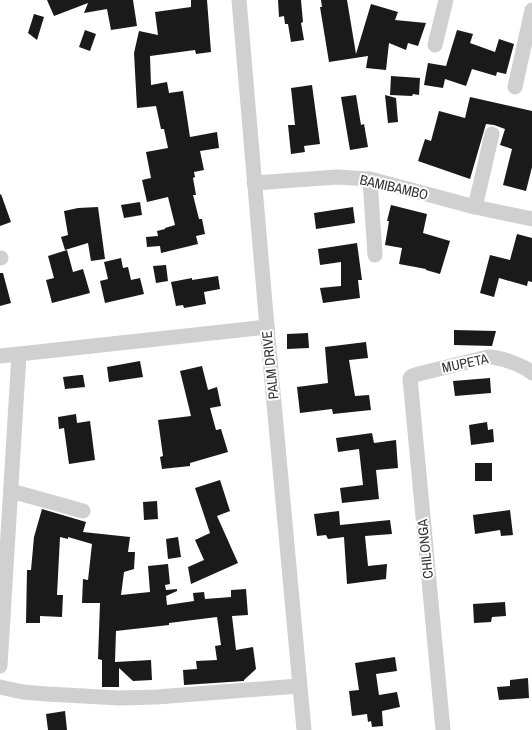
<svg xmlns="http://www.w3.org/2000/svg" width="532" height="730" font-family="'Archivo Narrow',sans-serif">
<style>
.building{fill:#1a1a1a}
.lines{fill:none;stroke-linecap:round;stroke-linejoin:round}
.minor{stroke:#d0d0d0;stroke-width:15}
.labels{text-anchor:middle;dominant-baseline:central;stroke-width:4;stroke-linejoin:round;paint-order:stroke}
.street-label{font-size:14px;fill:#333;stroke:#fff}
</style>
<rect width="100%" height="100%" fill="#fff"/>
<!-- building -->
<g class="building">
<polygon points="47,0 133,0 137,26 111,30 107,9 84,13 88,3 54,16"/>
<polygon points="191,0 207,0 211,52 196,54 195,50 150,56 151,85 167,82 169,93 183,91 190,137 217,132 219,148 200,151 204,170 194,172 195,177 193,178 196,195 193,195 199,219 202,219 205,234 196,236 198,244 161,253 160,246 147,247 146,237 158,236 157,231 165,229 165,228 175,225 168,197 147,202 142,180 151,178 146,152 168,148 164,129 161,129 156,106 137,108 134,53 139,31 158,35 155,12 191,7"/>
<polygon points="278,0 301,0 303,22 301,23 304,40 291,42 288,24 285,24 284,16 279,17"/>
<polygon points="321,0 347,0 356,54 371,4 398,12 395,20 426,23 418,46 408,43 406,50 389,43 386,70 366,68 368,56 329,62 320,7 322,7"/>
<polygon points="34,14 44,17 37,40 28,33"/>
<polygon points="85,30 96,34 90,51 79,47"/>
<polygon points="457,30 473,34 470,43 495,52 499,39 514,44 506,74 497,72 496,76 472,69 466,86 445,79 443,88 424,85 428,63 446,66"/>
<polygon points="391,76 420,78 419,95 413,94 412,96 390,95"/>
<polygon points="312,85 320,144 304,146 305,152 291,154 288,125 295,125 291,88"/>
<polygon points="356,95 361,125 364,124 368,147 350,150 341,97"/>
<polygon points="385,95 396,98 398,122 388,123"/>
<polygon points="470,97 532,111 532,167 526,191 503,185 512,149 500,145 505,129 494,125 486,124 470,179 418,161 425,139 431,141 439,111 465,118"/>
<polygon points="1,194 11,222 0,226 0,195"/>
<polygon points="140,202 142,215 124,218 121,205"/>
<polygon points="391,205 427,214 423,233 450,241 440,274 426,270 426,269 399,264 402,248 385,245 389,221 387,221"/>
<polygon points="98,207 105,259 91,261 88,243 65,250 61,237 68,235 64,211 78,208"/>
<polygon points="353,207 355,223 316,229 314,213"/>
<polygon points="517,234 532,238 532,282 528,281 527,286 499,278 494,297 480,293 490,255 510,260"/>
<polygon points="357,243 362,280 358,280 360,298 323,303 320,288 341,286 341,262 320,265 318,249"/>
<polygon points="67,250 73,272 83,269 90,293 52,303 46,280 54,278 48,256"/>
<polygon points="121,258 123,268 128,267 131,280 140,278 144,294 105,303 100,281 108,279 104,262"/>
<polygon points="166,265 168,281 156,283 153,266"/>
<polygon points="0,273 3,273 11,303 0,306"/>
<polygon points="218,276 220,289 204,292 206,304 184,308 183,305 176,306 171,282 192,278 192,280"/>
<polygon points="454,330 496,331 492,346 454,345"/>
<polygon points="308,333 309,348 287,349 287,334"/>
<polygon points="366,342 368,358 349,360 355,396 369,395 371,410 333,414 332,409 300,413 297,387 328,383 325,347"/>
<polygon points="140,361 143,377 109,382 107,367"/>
<polygon points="202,366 208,390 217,387 221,406 210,408 216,430 221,429 228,452 190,463 190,466 162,469 160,457 163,456 158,420 191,416 180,371"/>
<polygon points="80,375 83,375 85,387 65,389 63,377"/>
<polygon points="490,378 491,393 455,396 453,381"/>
<polygon points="76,414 77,423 90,421 95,460 69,464 64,428 59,429 58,417"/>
<polygon points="487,422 488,430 493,429 494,442 471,445 469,425"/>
<polygon points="372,433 374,443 396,440 398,468 376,470 379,499 342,503 340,488 363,485 359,449 338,452 336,438"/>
<rect x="475" y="463" width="17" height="18"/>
<polygon points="220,480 230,511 217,516 238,563 191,584 188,567 204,560 195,540 210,533 195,488"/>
<polygon points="157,501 158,519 144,520 143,502"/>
<polygon points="42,509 86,522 83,532 130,537 128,552 135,552 134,569 124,572 121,595 150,592 148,566 168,564 170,584 165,585 166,590 177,589 177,591 166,596 167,605 194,601 193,593 204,592 205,599 231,597 231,590 246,589 248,615 232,616 236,650 253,647 256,669 244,680 244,681 184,685 183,670 197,669 196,661 217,660 215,646 221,645 217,617 169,623 169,625 116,631 115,662 151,660 152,680 133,681 119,668 119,687 102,687 102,660 98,659 100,603 82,603 83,579 88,580 92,544 68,537 68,539 60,537 57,595 63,595 62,617 40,616 40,623 26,623 27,570 31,570 34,537"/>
<polygon points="510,510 513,535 501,536 500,530 475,534 473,515"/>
<polygon points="339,511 340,525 390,520 392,534 365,536 368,566 387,564 386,579 347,584 344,537 328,539 326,535 317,536 314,514"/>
<polygon points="178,537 181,557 168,559 166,539"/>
<polygon points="505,602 506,616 492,617 491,622 474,623 473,604"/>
<polygon points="395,657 397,671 376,674 379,695 397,692 400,707 382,711 383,726 372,727 371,721 368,722 367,714 352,716 349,691 359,690 355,663"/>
<polygon points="528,678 529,698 499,700 497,687 510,686 510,680"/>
<polygon points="65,711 67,730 48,730 46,714"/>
</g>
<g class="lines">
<!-- minor -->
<g class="minor">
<polyline points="239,0 267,327 304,730"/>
<polyline points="435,45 446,0"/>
<polyline points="515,87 532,10"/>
<polyline points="370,179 375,255"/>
<polyline points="254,183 337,177 370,179 475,207 532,219"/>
<polyline points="475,207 492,134"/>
<polyline points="0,258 1,258"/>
<polyline points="0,356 267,327"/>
<polyline points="11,491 83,511"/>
<polyline points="0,666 19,354"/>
<polyline points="0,687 23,692 47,694 119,698 157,697 299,686"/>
<path d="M443,730L410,378L412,376L418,374L488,357C500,357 523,365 532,373"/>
</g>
</g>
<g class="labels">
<!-- street labels -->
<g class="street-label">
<text transform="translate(394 187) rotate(13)">BAMIBAMBO</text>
<text transform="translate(465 363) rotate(-12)">MUPETA</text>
<text transform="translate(270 365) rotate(-96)">PALM DRIVE</text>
<text transform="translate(425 549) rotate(-96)">CHILONGA</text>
</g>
</g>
</svg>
